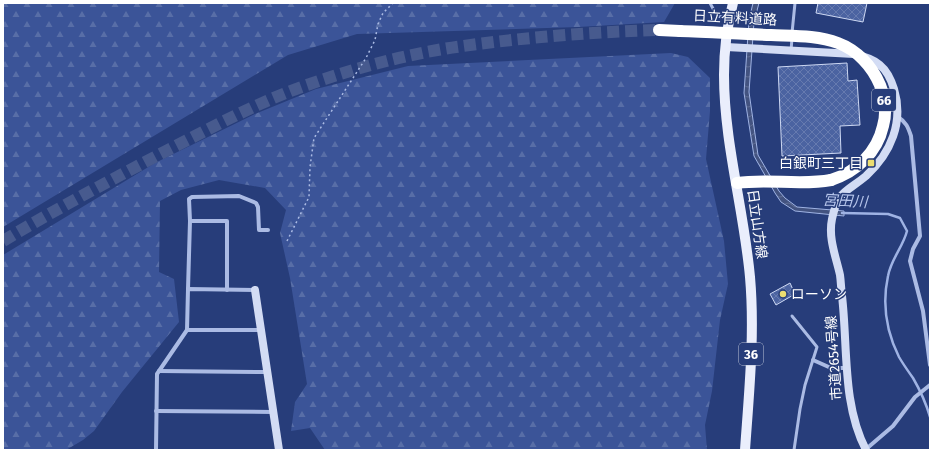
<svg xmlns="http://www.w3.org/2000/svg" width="933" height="453" font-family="'Fira Sans','Noto Sans JP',sans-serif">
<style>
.forest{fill:url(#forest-firs)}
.water{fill:url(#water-waves);stroke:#9fb3e4}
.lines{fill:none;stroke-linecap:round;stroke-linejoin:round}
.stream{stroke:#9fb3e4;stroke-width:2.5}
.building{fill:url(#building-cross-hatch);stroke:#cdd8f3}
.highway-tunnel{stroke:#475a8e;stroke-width:12;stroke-dasharray:12 6;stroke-linecap:butt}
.path{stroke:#abbbe4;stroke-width:1.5;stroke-dasharray:2 3;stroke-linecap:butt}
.lane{stroke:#abbbe4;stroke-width:3}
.street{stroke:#abbbe4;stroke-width:4}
.secondary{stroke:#d3dcf4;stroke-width:8}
.primary{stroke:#eaeefc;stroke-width:10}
.highway{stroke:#fff;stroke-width:12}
.highway-bridge{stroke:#fff;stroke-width:12}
.poi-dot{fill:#ecdd71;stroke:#273d7a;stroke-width:1.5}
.labels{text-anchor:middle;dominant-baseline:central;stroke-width:3;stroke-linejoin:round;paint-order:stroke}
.shield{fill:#273d7a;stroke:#bec5d7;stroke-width:1}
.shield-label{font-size:13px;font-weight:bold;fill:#fff}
.street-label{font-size:14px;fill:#fff;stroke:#273d7a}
.poi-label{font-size:14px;fill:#fff;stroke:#273d7a;text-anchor:end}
.water-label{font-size:15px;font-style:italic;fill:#b6c5eb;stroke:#273d7a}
</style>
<defs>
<pattern id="forest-firs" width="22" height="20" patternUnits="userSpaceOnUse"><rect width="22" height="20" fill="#3b5498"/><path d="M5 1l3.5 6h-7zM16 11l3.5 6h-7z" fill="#586ea7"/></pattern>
<pattern id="water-waves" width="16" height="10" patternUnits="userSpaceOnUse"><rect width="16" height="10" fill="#435380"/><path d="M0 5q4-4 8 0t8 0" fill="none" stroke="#5f6d93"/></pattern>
<pattern id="building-cross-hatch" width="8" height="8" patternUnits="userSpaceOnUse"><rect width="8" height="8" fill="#4b63a1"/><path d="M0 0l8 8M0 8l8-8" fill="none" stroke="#667aaf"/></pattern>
</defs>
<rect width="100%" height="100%" fill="#273d7a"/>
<!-- forest -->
<g class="forest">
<polygon points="3,3 675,3 664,22 578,27 357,34 288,55 3,227"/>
<polygon points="671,53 688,57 710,78 710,111 706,159 724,241 728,284 720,320 712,391 705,425 707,450 325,450 310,428 291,431 295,402 307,384 290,278 280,233 286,210 265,188 219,180 181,190 160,201 159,272 174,279 179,322 122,392 94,431 83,440 66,450 3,450 3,255 155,163 255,114 316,89 408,66"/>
</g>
<!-- water -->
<polygon class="water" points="753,3 759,3 754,22 749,92 758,155 779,191 785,198 797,207 844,211 844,216 795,211 781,202 775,193 754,156 744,93 749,20"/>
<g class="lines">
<!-- stream -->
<path class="stream" d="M842,213L888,214L900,218L907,231C903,247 891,259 888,276C882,304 886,331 899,357C903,364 908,371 913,378C920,390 926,403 930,417"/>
</g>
<!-- building -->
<g class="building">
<polygon points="818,3 867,3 863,22 816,13"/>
<polygon points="847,63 848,81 857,80 860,125 840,126 841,153 782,156 778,67"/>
<polygon points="790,283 795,294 776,305 770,294"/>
</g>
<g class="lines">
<!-- highway-tunnel -->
<path class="highway-tunnel" d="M3,241C56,209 111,180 166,151C213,127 260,101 310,84C359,67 411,53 463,46C528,37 593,32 659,30"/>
<!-- path -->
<polyline class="path" points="287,241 309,197 310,167 314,138 366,58 375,40 378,24 383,13 393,3"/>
<!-- lane -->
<g class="lane">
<polyline points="710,3 717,16 728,18"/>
<polyline points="792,33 795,3"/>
<polyline points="791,51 792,38"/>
<polyline points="792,316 817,347 805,385 800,409 794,450"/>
</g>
<!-- street -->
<g class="street">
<path d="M898,117C906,122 908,127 911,136L920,236L913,249L910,261L923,311L930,365"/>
<polyline points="190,221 227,221 227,290"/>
<polyline points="188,289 190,221 189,199 192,197 239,196 256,203 258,207 259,230 268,230"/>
<polyline points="187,330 261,330"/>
<polyline points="813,360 831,368 847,368"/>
<polyline points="159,371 267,372"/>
<polyline points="156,411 273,412"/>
<polyline points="156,450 157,374 187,330 188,289 255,290"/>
<polyline points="865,450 893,426 915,397 930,385"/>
</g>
<!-- secondary -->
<g class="secondary">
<path d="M726,47L854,54C876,59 887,66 894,89C904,122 891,153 866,176C847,192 838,190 832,219C828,238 836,257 840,275C841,282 841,289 842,296C848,347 842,404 866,450"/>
<polyline points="255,290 279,450"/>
</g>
<!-- primary -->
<path class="primary" d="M733,3C727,26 724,51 724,75C724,143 744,210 750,277C755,334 749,393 745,450"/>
<!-- highway -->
<g class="highway">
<polyline points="659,30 680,31"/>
<path d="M737,183C768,178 799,186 831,180"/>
</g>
<!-- highway-bridge -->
<path class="highway-bridge" d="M680,31C711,32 741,34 771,35C793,36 817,35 838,43C857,50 872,66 880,85C885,98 887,112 883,126C877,153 856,172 831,180"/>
</g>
<!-- markers -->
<g class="poi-dot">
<rect x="867" y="159" width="8" height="8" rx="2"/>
<circle cx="783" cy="294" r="4"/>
</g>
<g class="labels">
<!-- shield labels -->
<g class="shield">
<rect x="872" y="89" width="24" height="22" rx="3"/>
<rect x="739" y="343" width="24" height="22" rx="3"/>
</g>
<g class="shield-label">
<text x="884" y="100">66</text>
<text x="751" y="354">36</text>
</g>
<!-- street labels -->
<g class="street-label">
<text transform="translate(735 18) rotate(3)">日立有料道路</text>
<text transform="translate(757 224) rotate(82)">日立山方線</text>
<text transform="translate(834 358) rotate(-94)">市道2654号線</text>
</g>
<!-- poi labels -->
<g class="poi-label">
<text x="863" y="163">白銀町三丁目</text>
<text x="791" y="294" text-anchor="start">ローソン</text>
</g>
<!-- water labels -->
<g class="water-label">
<text transform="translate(845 201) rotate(3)">宮田川</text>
</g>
</g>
<!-- border -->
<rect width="933" height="453" fill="none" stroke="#ffffff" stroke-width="8"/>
</svg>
